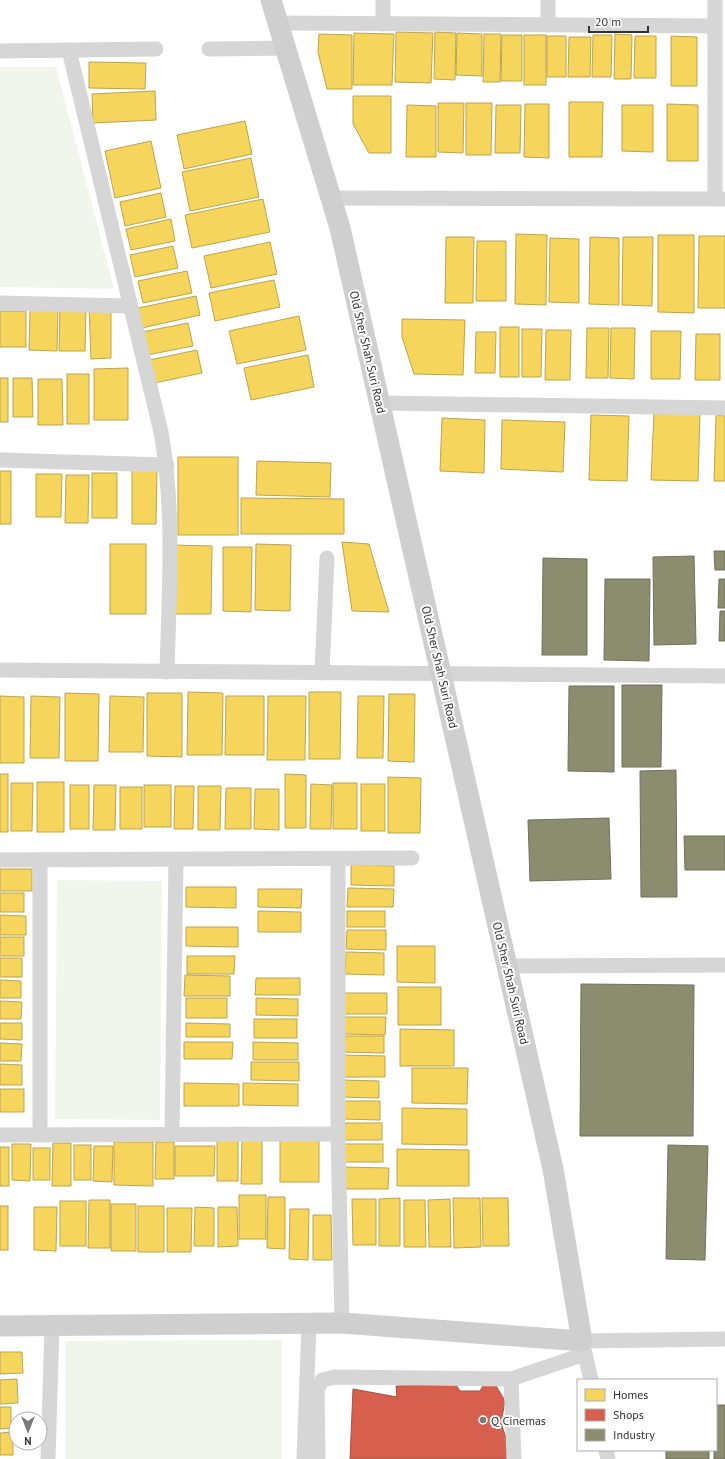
<svg xmlns="http://www.w3.org/2000/svg" width="725" height="1459" font-family="'PT Sans',sans-serif">
<style>
.green{fill:#f1f6ed}
.homes{fill:#f6d55c;stroke:#bba44f}
.shops{fill:#d6604d;stroke:#a55245}
.industry{fill:#8c8c6e;stroke:#71715c}
.lines{fill:none;stroke-linecap:round;stroke-linejoin:round}
.street{stroke:#d6d6d6;stroke-width:15}
.secondary{stroke:#cfcfcf;stroke-width:21}
.poi-dot{fill:#7a7a7a;stroke:#fff;stroke-width:1.5}
.labels{text-anchor:middle;dominant-baseline:central;stroke-width:4;stroke-linejoin:round;paint-order:stroke}
.street-label{font-size:12px;fill:#323232;stroke:#fff}
.poi-label{font-size:12px;fill:#323232;stroke:#fff;text-anchor:start}
</style>
<rect width="100%" height="100%" fill="#fff"/>
<!-- green -->
<g class="green">
<polygon points="0,67 56,67 114,289 0,287"/>
<polygon points="57,880 162,881 160,1120 55,1119"/>
<polygon points="282,1340 282,1459 65,1459 65,1341"/>
</g>
<!-- homes -->
<g class="homes">
<polygon points="396,32 433,33 431,83 395,82"/>
<polygon points="435,32 456,33 455,80 434,79"/>
<polygon points="354,33 394,34 392,85 353,85"/>
<polygon points="457,33 482,34 482,76 456,75"/>
<polygon points="319,34 352,35 352,89 327,89 318,52"/>
<polygon points="484,34 501,34 500,82 483,82"/>
<polygon points="615,34 632,35 631,79 614,79"/>
<polygon points="502,35 522,35 522,81 501,81"/>
<rect x="524" y="35" width="22" height="50"/>
<polygon points="593,35 612,35 611,77 592,77"/>
<rect x="547" y="36" width="19" height="41"/>
<polygon points="635,36 656,36 656,78 634,78"/>
<polygon points="671,36 697,37 697,86 671,86"/>
<polygon points="569,37 591,37 590,77 568,77"/>
<polygon points="89,62 146,63 145,89 89,88"/>
<polygon points="155,91 156,120 93,123 92,94"/>
<polygon points="353,96 391,96 391,153 369,153 353,124"/>
<polygon points="569,102 603,102 602,157 569,157"/>
<polygon points="438,103 464,103 463,153 438,152"/>
<polygon points="466,103 492,103 491,155 466,155"/>
<polygon points="525,104 549,104 549,158 524,157"/>
<polygon points="667,104 698,105 698,161 667,161"/>
<polygon points="407,105 436,106 436,157 406,157"/>
<polygon points="496,105 521,105 520,153 495,153"/>
<polygon points="622,105 653,105 653,152 622,151"/>
<polygon points="245,121 252,154 184,169 177,135"/>
<polygon points="151,141 161,188 115,198 105,151"/>
<polygon points="251,158 259,197 190,211 182,172"/>
<polygon points="161,193 166,217 125,226 120,202"/>
<polygon points="263,199 270,232 192,248 185,215"/>
<polygon points="171,219 175,241 131,250 126,229"/>
<polygon points="516,234 547,235 546,305 515,304"/>
<polygon points="658,235 694,235 694,313 658,312"/>
<polygon points="699,236 725,236 725,308 698,308"/>
<polygon points="446,237 474,237 473,303 445,303"/>
<polygon points="590,237 619,238 619,305 589,304"/>
<polygon points="623,237 653,237 652,306 622,305"/>
<polygon points="550,238 579,239 579,303 549,302"/>
<polygon points="477,241 506,241 506,301 476,301"/>
<polygon points="270,242 277,274 211,288 204,256"/>
<polygon points="173,246 178,268 135,277 130,255"/>
<polygon points="187,271 192,293 143,303 138,281"/>
<polygon points="274,280 280,307 215,321 209,293"/>
<polygon points="196,296 200,315 142,328 138,308"/>
<polygon points="111,306 111,358 91,359 89,307"/>
<polygon points="60,309 86,309 85,351 59,351"/>
<polygon points="30,310 58,310 57,351 29,350"/>
<rect x="0" y="311" width="26" height="36"/>
<polygon points="299,316 306,350 237,364 229,331"/>
<polygon points="402,319 465,320 463,375 414,374 402,337"/>
<polygon points="188,323 193,346 147,355 142,332"/>
<rect x="500" y="327" width="19" height="50"/>
<polygon points="587,328 609,328 608,378 586,378"/>
<polygon points="611,328 635,328 634,379 610,378"/>
<polygon points="522,329 542,329 541,377 522,377"/>
<polygon points="546,330 571,330 570,380 545,380"/>
<polygon points="651,331 681,331 680,379 651,379"/>
<polygon points="476,332 496,332 495,373 475,373"/>
<polygon points="696,334 720,334 720,380 695,380"/>
<polygon points="197,350 202,373 154,383 149,360"/>
<polygon points="308,355 314,387 251,400 244,368"/>
<polygon points="128,368 128,420 94,420 94,369"/>
<rect x="67" y="374" width="22" height="50"/>
<rect x="0" y="378" width="8" height="44"/>
<polygon points="13,378 32,378 33,417 13,417"/>
<polygon points="38,379 62,379 63,425 38,425"/>
<polygon points="654,412 700,414 698,481 651,480"/>
<polygon points="591,415 629,416 627,481 589,480"/>
<polygon points="716,415 725,416 725,481 714,481"/>
<polygon points="442,418 485,420 484,473 440,471"/>
<polygon points="502,420 565,422 563,472 501,469"/>
<rect x="178" y="457" width="60" height="78"/>
<polygon points="257,461 331,463 330,497 256,495"/>
<polygon points="132,470 157,470 156,524 132,524"/>
<rect x="0" y="471" width="11" height="53"/>
<rect x="92" y="473" width="25" height="45"/>
<polygon points="36,474 62,474 61,517 36,517"/>
<polygon points="66,475 89,475 88,523 65,523"/>
<polygon points="241,498 344,499 344,534 241,534"/>
<polygon points="342,542 369,544 389,612 352,611"/>
<rect x="110" y="544" width="36" height="70"/>
<polygon points="256,544 291,545 290,611 255,610"/>
<polygon points="173,545 212,546 211,614 173,614"/>
<polygon points="223,547 252,547 251,612 223,611"/>
<polygon points="188,692 223,693 222,755 187,755"/>
<polygon points="309,692 341,692 340,759 309,759"/>
<polygon points="65,693 99,694 98,761 65,761"/>
<polygon points="147,693 182,693 182,757 147,756"/>
<polygon points="389,694 415,694 414,762 388,761"/>
<polygon points="0,696 24,697 24,763 0,763"/>
<polygon points="31,696 60,697 59,758 30,758"/>
<polygon points="110,696 144,697 143,752 109,752"/>
<polygon points="226,696 264,696 264,755 225,755"/>
<polygon points="268,696 306,696 305,760 267,760"/>
<polygon points="358,696 384,696 383,758 357,758"/>
<rect x="0" y="774" width="8" height="58"/>
<polygon points="285,774 306,775 306,828 285,828"/>
<polygon points="388,777 421,778 420,833 388,833"/>
<rect x="37" y="782" width="27" height="50"/>
<polygon points="11,783 33,783 32,831 11,831"/>
<rect x="333" y="783" width="24" height="46"/>
<polygon points="311,784 332,785 331,829 310,829"/>
<rect x="361" y="784" width="24" height="47"/>
<rect x="70" y="785" width="19" height="44"/>
<polygon points="94,785 116,785 115,830 93,830"/>
<rect x="144" y="785" width="27" height="42"/>
<polygon points="175,786 194,786 193,829 174,829"/>
<polygon points="198,786 221,786 220,830 198,830"/>
<rect x="120" y="787" width="22" height="42"/>
<polygon points="226,788 251,788 251,829 225,829"/>
<polygon points="255,789 279,789 279,830 254,829"/>
<polygon points="351,865 394,866 394,886 351,885"/>
<rect x="0" y="869" width="32" height="22"/>
<polygon points="186,887 236,887 236,908 186,907"/>
<polygon points="348,888 394,889 393,907 347,907"/>
<polygon points="258,889 302,889 301,908 258,907"/>
<rect x="0" y="893" width="24" height="19"/>
<polygon points="258,911 301,912 301,932 258,932"/>
<rect x="347" y="911" width="38" height="16"/>
<polygon points="0,915 26,916 26,935 0,935"/>
<polygon points="186,927 238,927 238,947 186,946"/>
<polygon points="347,930 386,930 386,950 346,949"/>
<rect x="0" y="937" width="24" height="19"/>
<polygon points="397,946 435,946 435,983 397,982"/>
<polygon points="346,952 384,953 384,975 345,974"/>
<polygon points="187,956 235,956 234,974 187,974"/>
<rect x="0" y="958" width="22" height="19"/>
<polygon points="185,975 230,976 230,996 184,996"/>
<polygon points="256,978 300,978 300,995 255,995"/>
<polygon points="0,980 21,981 21,998 0,998"/>
<rect x="398" y="987" width="43" height="38"/>
<polygon points="344,993 387,993 387,1014 343,1014"/>
<rect x="186" y="998" width="41" height="20"/>
<polygon points="256,998 298,999 298,1016 256,1015"/>
<polygon points="0,1001 22,1002 21,1019 0,1019"/>
<polygon points="344,1017 386,1017 385,1035 344,1034"/>
<rect x="254" y="1019" width="43" height="19"/>
<polygon points="0,1023 22,1023 22,1040 0,1039"/>
<polygon points="186,1023 230,1024 230,1037 186,1037"/>
<polygon points="400,1029 454,1030 454,1066 400,1066"/>
<polygon points="340,1036 384,1036 384,1053 340,1052"/>
<polygon points="184,1042 233,1042 232,1059 184,1059"/>
<polygon points="253,1042 298,1043 298,1060 253,1060"/>
<polygon points="0,1043 22,1044 21,1061 0,1061"/>
<polygon points="341,1055 385,1056 385,1077 341,1077"/>
<polygon points="251,1062 299,1062 299,1081 251,1080"/>
<polygon points="0,1064 22,1065 22,1085 0,1085"/>
<polygon points="412,1068 468,1068 467,1104 412,1103"/>
<polygon points="341,1080 379,1081 379,1098 340,1097"/>
<polygon points="184,1083 239,1084 239,1106 184,1106"/>
<polygon points="243,1083 298,1084 298,1106 243,1105"/>
<rect x="0" y="1089" width="24" height="23"/>
<polygon points="341,1101 380,1101 380,1120 341,1119"/>
<polygon points="402,1108 467,1109 467,1145 402,1144"/>
<rect x="340" y="1123" width="42" height="17"/>
<rect x="280" y="1137" width="39" height="45"/>
<rect x="217" y="1140" width="21" height="41"/>
<polygon points="242,1140 262,1140 262,1184 241,1184"/>
<polygon points="114,1142 153,1142 153,1186 114,1185"/>
<polygon points="156,1142 174,1142 174,1179 155,1179"/>
<polygon points="53,1143 71,1143 71,1186 52,1186"/>
<polygon points="12,1144 31,1144 30,1181 12,1180"/>
<rect x="339" y="1144" width="44" height="18"/>
<rect x="74" y="1145" width="17" height="35"/>
<polygon points="94,1146 113,1146 112,1182 93,1181"/>
<polygon points="175,1146 215,1146 214,1176 175,1176"/>
<rect x="0" y="1147" width="9" height="39"/>
<rect x="33" y="1148" width="17" height="32"/>
<polygon points="397,1149 469,1150 469,1186 397,1186"/>
<polygon points="345,1167 389,1168 388,1189 344,1189"/>
<rect x="239" y="1195" width="27" height="44"/>
<polygon points="268,1197 285,1197 285,1249 267,1248"/>
<polygon points="400,1198 400,1246 379,1246 379,1199"/>
<polygon points="453,1198 480,1198 481,1247 454,1248"/>
<polygon points="482,1198 508,1198 509,1246 483,1246"/>
<polygon points="352,1199 376,1199 376,1245 353,1245"/>
<polygon points="450,1199 451,1247 429,1247 428,1200"/>
<polygon points="89,1200 110,1200 110,1248 88,1248"/>
<polygon points="404,1200 425,1200 426,1247 404,1247"/>
<rect x="60" y="1201" width="26" height="45"/>
<rect x="111" y="1204" width="25" height="47"/>
<rect x="0" y="1206" width="8" height="44"/>
<rect x="138" y="1206" width="26" height="46"/>
<polygon points="34,1207 57,1207 56,1251 34,1250"/>
<polygon points="195,1207 214,1208 214,1246 194,1246"/>
<polygon points="218,1207 237,1207 238,1246 218,1247"/>
<polygon points="167,1208 192,1208 191,1252 167,1252"/>
<polygon points="290,1209 309,1209 308,1260 289,1259"/>
<polygon points="313,1215 331,1215 332,1260 313,1260"/>
<polygon points="0,1352 22,1352 23,1373 0,1374"/>
<polygon points="17,1379 18,1403 0,1404 0,1380"/>
<polygon points="0,1407 11,1407 11,1428 0,1429"/>
<polygon points="13,1432 13,1455 0,1455 0,1433"/>
</g>
<!-- shops -->
<polygon class="shops" points="484,1384 495,1384 505,1401 501,1423 507,1441 509,1459 350,1459 353,1389 397,1397 396,1386 456,1385 460,1391 480,1391"/>
<!-- industry -->
<g class="industry">
<polygon points="714,551 725,551 725,570 715,570"/>
<polygon points="694,556 696,644 654,645 653,557"/>
<polygon points="543,558 587,559 587,655 542,655"/>
<polygon points="605,579 650,579 649,661 604,660"/>
<polygon points="719,579 725,579 725,608 718,608"/>
<polygon points="720,611 725,611 725,641 719,641"/>
<polygon points="622,685 662,685 661,767 622,767"/>
<polygon points="569,686 614,686 614,772 568,771"/>
<polygon points="676,770 677,897 641,897 640,771"/>
<polygon points="609,818 611,879 530,881 528,820"/>
<polygon points="684,836 725,836 725,870 685,870"/>
<polygon points="581,984 694,985 693,1136 580,1136"/>
<polygon points="668,1145 708,1146 705,1260 666,1259"/>
<polygon points="716,1405 725,1405 725,1459 714,1459 714,1450 716,1450"/>
<rect x="666" y="1450" width="43" height="9"/>
</g>
<g class="lines">
<!-- street -->
<g class="street">
<polyline points="383,0 383,24"/>
<polyline points="278,23 715,26"/>
<polyline points="548,25 548,0"/>
<polyline points="209,49 286,48"/>
<path d="M69,50L161,432C175,511 169,592 167,672"/>
<polyline points="0,51 156,49"/>
<polyline points="331,198 725,199"/>
<polyline points="715,199 715,0"/>
<polyline points="0,303 129,306"/>
<polyline points="380,403 725,408"/>
<polyline points="0,460 167,465"/>
<polyline points="0,670 725,676"/>
<polyline points="322,673 327,558"/>
<polyline points="338,859 338,1134 342,1323"/>
<polyline points="0,860 412,858"/>
<polyline points="507,966 725,965"/>
<polyline points="172,1134 176,860"/>
<polyline points="0,1135 338,1134"/>
<polyline points="40,1135 40,860"/>
<polyline points="511,1379 514,1459"/>
<polyline points="591,1380 582,1341 725,1339"/>
<polyline points="606,1450 608,1459"/>
<polyline points="48,1459 52,1326"/>
<polyline points="304,1459 309,1324"/>
<polyline points="318,1459 317,1390 322,1380 335,1377 511,1379 585,1354"/>
</g>
<!-- secondary -->
<polyline class="secondary" points="0,1326 342,1323 582,1341 553,1169 340,228 271,0"/>
</g>
<!-- markers -->
<circle class="poi-dot" cx="483" cy="1420" r="4"/>
<g class="labels">
<!-- street labels -->
<g class="street-label">
<text transform="translate(368 352) rotate(77)">Old Sher Shah Suri Road</text>
<text transform="translate(440 667) rotate(77)">Old Sher Shah Suri Road</text>
<text transform="translate(511 983) rotate(77)">Old Sher Shah Suri Road</text>
</g>
<!-- poi labels -->
<g class="poi-label">
<text x="491" y="1420">Q Cinemas</text>
</g>
</g>
<!-- legend -->
<rect x="577" y="1379" width="140" height="72" fill="#ffffff" stroke="#adadad"/>
<rect x="585" y="1389" width="20" height="12" fill="#f6d55c" stroke="#adadad"/>
<text x="613" y="1399" font-size="12" fill="#323232">Homes</text>
<rect x="585" y="1409" width="20" height="12" fill="#d6604d" stroke="#adadad"/>
<text x="613" y="1419" font-size="12" fill="#323232">Shops</text>
<rect x="585" y="1429" width="20" height="12" fill="#8c8c6e" stroke="#adadad"/>
<text x="613" y="1439" font-size="12" fill="#323232">Industry</text>
<!-- north arrow -->
<g transform="translate(28 1431) rotate(180)"><circle r="19" fill="#ffffff" stroke="#adadad"/>
<path d="M0-3L7 15L0 10L-7 15Z" fill="#7a7a7a"/>
<text y="-6" font-size="11" font-weight="bold" text-anchor="middle" fill="#323232">N</text>
</g>
<!-- scale -->
<path d="M589 26v6h59v-6" fill="none" stroke="#323232" stroke-width="2"/>
<text x="595" y="26" font-size="12" fill="#323232" stroke="#ffffff" stroke-width="3" paint-order="stroke">20 m</text>
</svg>
